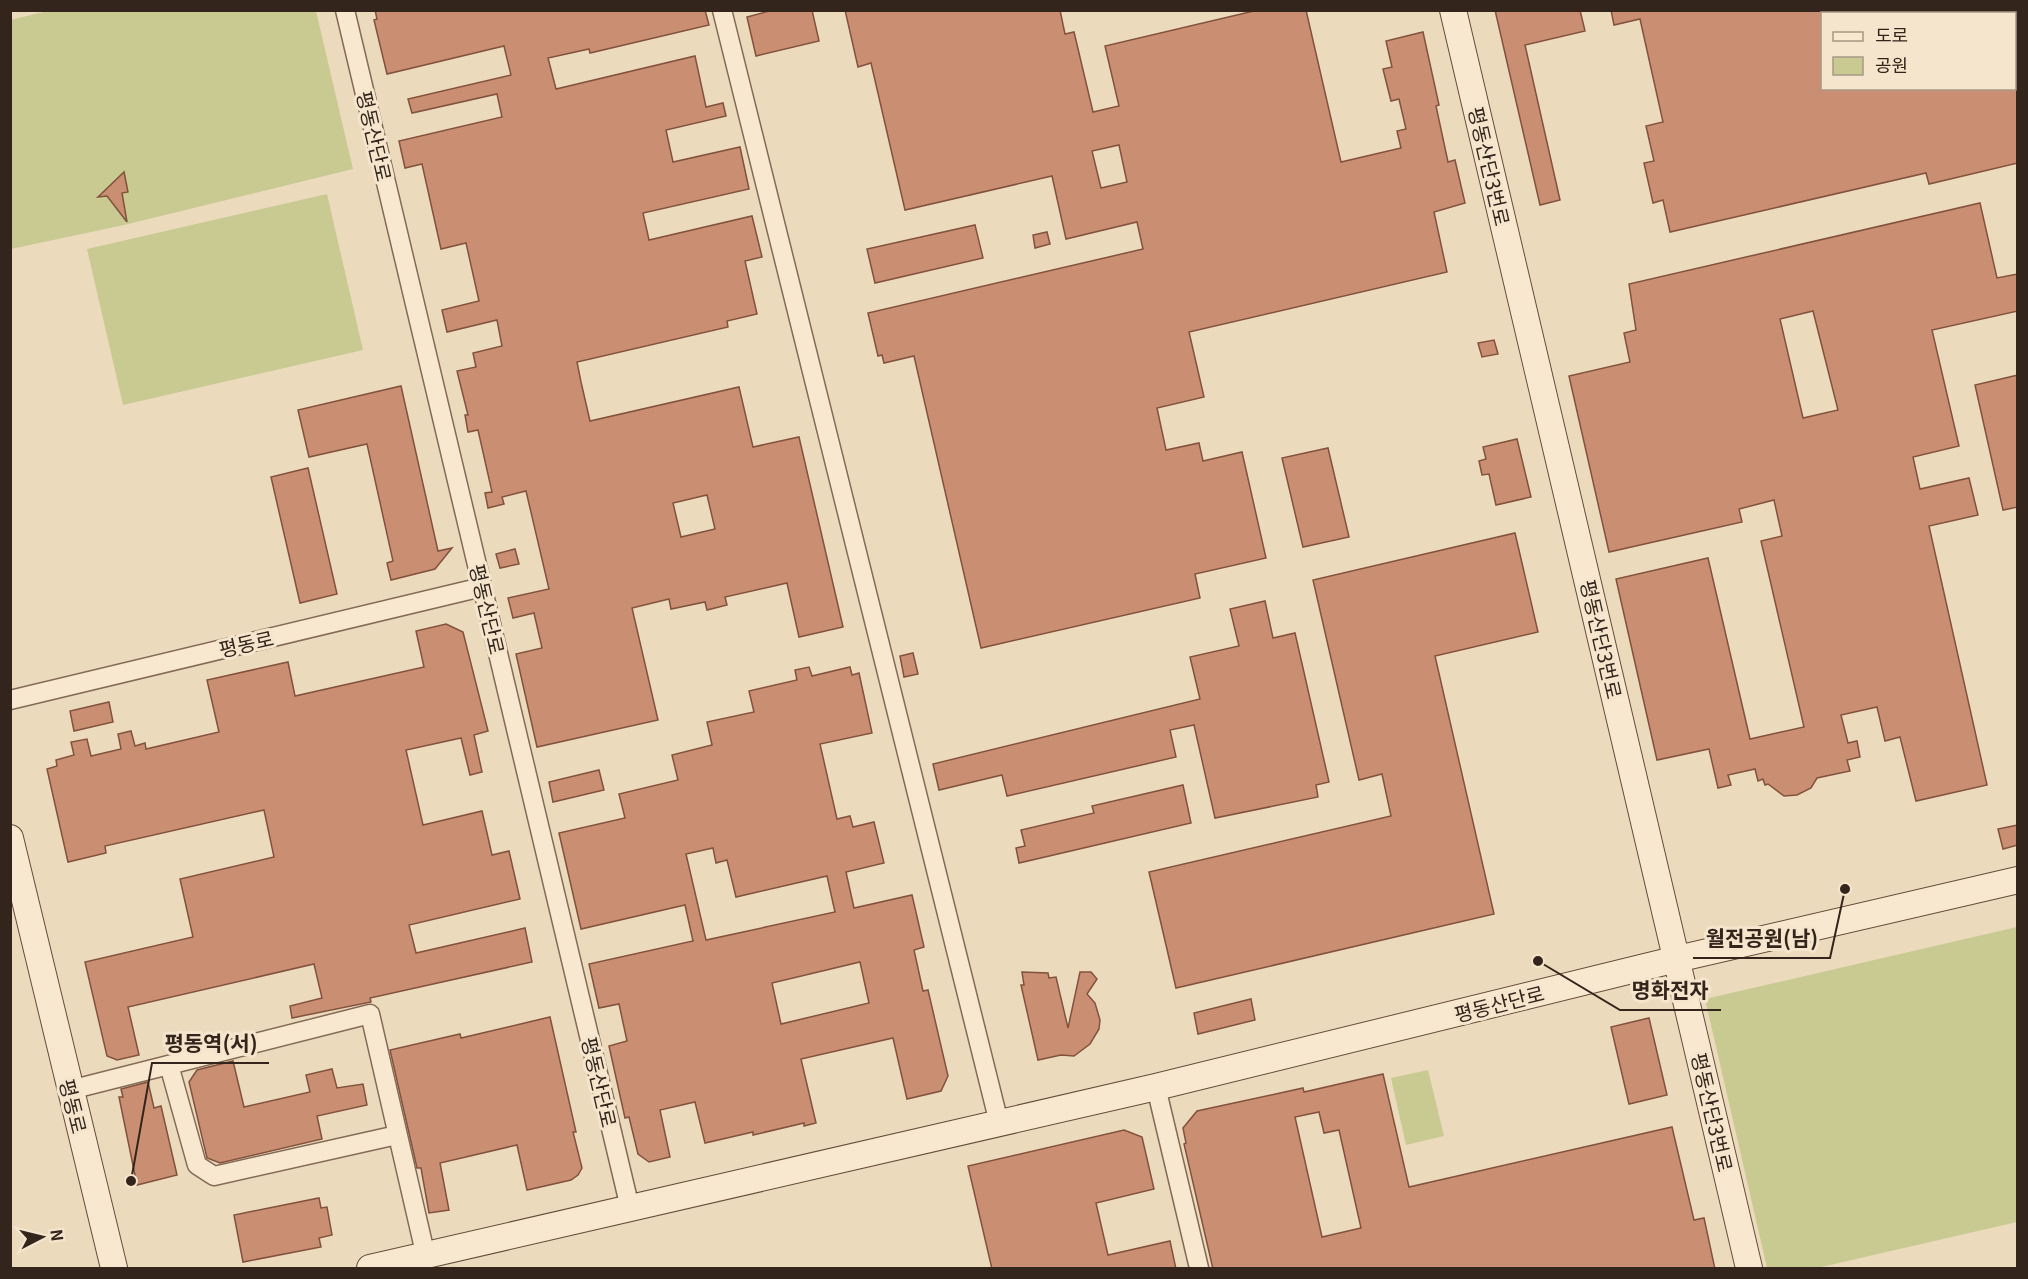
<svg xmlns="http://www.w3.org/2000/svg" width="2028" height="1279" font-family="Georgia,'Noto Sans KR',serif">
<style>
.green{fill:#c8ca92}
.building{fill:#ca8f73;stroke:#82523d;stroke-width:1.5;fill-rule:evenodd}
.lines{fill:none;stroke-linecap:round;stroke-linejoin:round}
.street-casing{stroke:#846a57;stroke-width:21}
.secondary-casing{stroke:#654c3a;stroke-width:28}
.street{stroke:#f8e8d0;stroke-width:18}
.secondary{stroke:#f8e8d0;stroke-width:26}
.labels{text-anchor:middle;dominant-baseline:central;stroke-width:6;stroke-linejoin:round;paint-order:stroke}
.street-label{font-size:20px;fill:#33251b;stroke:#f4e5cc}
.leader{fill:none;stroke:#33251b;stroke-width:2}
.callout-dot{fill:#33251b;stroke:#f4e5cc;stroke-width:2}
.callout-label{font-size:21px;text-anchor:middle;font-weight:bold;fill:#33251b;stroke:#f4e5cc;stroke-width:6;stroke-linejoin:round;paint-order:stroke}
</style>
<rect width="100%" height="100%" fill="#ecdabd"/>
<!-- green -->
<g class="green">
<polygon points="52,10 316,11 353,169 124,225 11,249 10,20"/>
<polygon points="327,194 363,350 123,405 87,249"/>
<polygon points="2017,927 2017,1222 1817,1268 1767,1268 1705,999"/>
<polygon points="1428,1070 1444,1136 1406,1145 1391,1078"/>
</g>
<!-- building -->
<g class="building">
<path d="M375,10H705L709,25L590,53L589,49L548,58L556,89L695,56L706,107L723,103L726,116L666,130L673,162L740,147L749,189L643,213L649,240L752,216L762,257L745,261L757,314L727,321L728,327L577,362L581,382L590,421L739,387L753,447L799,437L843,627L799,637L787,583L725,597L727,605L707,610L705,602L671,609L669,599L632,608L658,720L537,747L516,654L542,648L534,613L513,618L508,598L549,589L526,491L502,497L504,504L488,508L485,493L492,492L478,430L468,432L465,415H468L457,371L476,367L473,353L502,346L497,320L447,332L442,310L479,301L466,243L441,249L422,164L405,168L399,141L502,117L497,94L412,113L408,99L511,75L504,46L387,74L374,20L377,19ZM707,495L715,529L681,537L673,503Z"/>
<polygon points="773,10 812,10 819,41 756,56 747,17"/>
<path d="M845,10H1060L1065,34L1074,32L1093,112L1119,106L1105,46L1258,10H1306L1341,162L1401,148L1397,131L1406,129L1399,99L1391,101L1383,69L1392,67L1386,41L1423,32L1439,105L1436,106L1448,162L1455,160L1465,203L1434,212L1447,272L1189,332L1204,397L1157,408L1166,450L1199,443L1203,461L1242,452L1266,558L1195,574L1200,598L981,648L914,356L884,363L882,355L878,356L868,313L1143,249L1137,222L1066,239L1052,176L905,210L871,63L858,67ZM1119,145L1127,182L1101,188L1092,151Z"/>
<polygon points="1495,10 1580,10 1585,31 1525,45 1560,200 1540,205"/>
<polygon points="1611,10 1822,10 1822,88 2018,88 2018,163 1929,184 1926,173 1670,232 1663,200 1653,203 1644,163 1654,161 1646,126 1663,122 1640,19 1614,25"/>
<polygon points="124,172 128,192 122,193 127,222 107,196 98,197"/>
<path d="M1980,203L1997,278L2018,274V311L1932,330L1959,446L1913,457L1920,489L1969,478L1978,515L1929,526L1987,785L1916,801L1900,737L1885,741L1877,707L1841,715L1848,743L1857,741L1860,757L1847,760L1850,771L1817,778L1811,788L1797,795L1784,796L1768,784L1765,785L1763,779L1758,781L1755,769L1728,775L1731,785L1718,788L1709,749L1657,760L1616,579L1708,558L1750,739L1804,727L1761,541L1782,536L1774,500L1739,509L1742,522L1609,552L1569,376L1630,362L1624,333L1636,330L1629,284ZM1813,311L1838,410L1803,418L1780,319Z"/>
<polygon points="975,225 983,258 875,283 867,249"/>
<polygon points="1047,232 1050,244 1035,248 1033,235"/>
<polygon points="1494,340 1498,354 1482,357 1478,343"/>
<polygon points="2018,375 2018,507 2003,510 1975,385"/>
<polygon points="401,386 438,551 452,548 435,569 391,580 387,563 393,561 367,444 309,457 298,410"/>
<polygon points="1517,439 1531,497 1496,505 1489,474 1482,475 1479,461 1486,459 1483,447"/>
<polygon points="1328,448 1349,537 1303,547 1282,458"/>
<polygon points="308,468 337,594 300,603 271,477"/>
<polygon points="1515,533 1538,632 1435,656 1494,914 1176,988 1149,872 1391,816 1382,774 1359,780 1313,580"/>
<polygon points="515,549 519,564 500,568 496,554"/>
<polygon points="1265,601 1273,638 1295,633 1329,782 1316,785 1318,797 1215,818 1194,725 1170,730 1176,757 1007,796 1002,775 939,790 933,764 1200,699 1190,657 1239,646 1230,609"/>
<polygon points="446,624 463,632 488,731 474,735 482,772 470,775 461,738 406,750 423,825 482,811 492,855 509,851 520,899 409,925 416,953 525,928 532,962 370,998 371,1002 292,1018 290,1006 322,998 314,964 128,1007 139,1055 117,1060 107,1056 85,962 193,937 180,879 274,857 264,810 105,846 106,853 68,862 47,769 57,766 56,760 74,755 71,742 87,739 91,756 121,749 118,734 131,731 135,746 145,743 146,749 219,732 207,680 288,662 295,696 424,667 416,631"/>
<polygon points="913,653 918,674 904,677 900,656"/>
<path d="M809,667L812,676L850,667L852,675L859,673L872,733L820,744L837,819L850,816L853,827L874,822L884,863L846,872L854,908L912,895L924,947L914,950L923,991L928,990L948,1076L941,1091L907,1099L893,1038L801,1059L816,1123L804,1126V1123L753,1135V1132L705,1143L695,1102L660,1110L670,1157L649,1162L638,1154L629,1117L625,1118L609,1046L627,1041L619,1004L599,1008L589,964L693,941L685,905L581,929L559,833L625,818L619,794L678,780L672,755L712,745L707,722L754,712L749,691L797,680L795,670ZM713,848L716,863L727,860L736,897L827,876L835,912L706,940L686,854ZM860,962L869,1003L781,1024L772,983Z"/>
<polygon points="109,702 113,722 74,731 70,711"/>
<polygon points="599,770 604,790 553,802 549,782"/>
<polygon points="1183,785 1191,823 1019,863 1016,848 1025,846 1021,830 1094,813 1092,806"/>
<polygon points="2018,825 2018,845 2003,849 1998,829"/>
<polygon points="1022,972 1048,973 1049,978 1056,977 1068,1028 1080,972 1091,972 1097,979 1087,994 1095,1003 1100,1020 1099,1029 1090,1044 1074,1056 1061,1055 1038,1060 1021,985 1024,985"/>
<polygon points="1251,999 1255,1020 1198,1034 1194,1013"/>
<polygon points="550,1017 576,1132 573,1132 582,1168 578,1175 571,1180 527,1190 517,1145 440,1163 449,1210 429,1213 421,1168 417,1168 390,1050 460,1034 461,1038"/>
<polygon points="1649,1018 1667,1095 1629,1104 1611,1027"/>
<polygon points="233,1061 244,1107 310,1092 306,1075 332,1069 337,1088 363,1084 367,1105 317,1116 322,1139 220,1163 207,1158 189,1082 197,1070"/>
<path d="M1383,1074L1409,1187L1672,1127L1694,1220L1704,1218L1715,1269H1213L1184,1144L1186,1143L1183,1128L1197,1111L1303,1088L1304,1092ZM1319,1112L1324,1133L1339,1130L1361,1228L1322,1237L1295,1117Z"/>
<polygon points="148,1082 154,1108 161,1106 177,1175 137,1185 119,1097 123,1097 121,1089"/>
<polygon points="1124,1130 1142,1137 1154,1189 1096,1203 1108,1255 1170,1241 1176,1269 992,1269 968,1166"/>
<polygon points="319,1198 321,1208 327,1207 332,1235 319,1238 321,1247 243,1262 234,1215"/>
</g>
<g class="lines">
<defs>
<g id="street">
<polyline points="345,10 630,1208"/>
<polyline points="722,10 999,1123"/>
<polyline points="10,700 482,587"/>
<polyline points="169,1065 197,1165 214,1176 397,1135"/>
<polyline points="1156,1087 1199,1268"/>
<polyline points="70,1090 370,1014 426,1257"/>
</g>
<g id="secondary">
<polyline points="1453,10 1749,1268"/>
<polyline points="10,838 114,1268"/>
<polyline points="370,1268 1156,1087 1677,959 2018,880"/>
</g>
</defs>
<!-- street casing -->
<use href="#street" class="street-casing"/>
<!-- secondary casing -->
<use href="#secondary" class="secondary-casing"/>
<!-- street -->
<use href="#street" class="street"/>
<!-- secondary -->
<use href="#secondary" class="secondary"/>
</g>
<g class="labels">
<!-- street labels -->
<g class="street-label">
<text transform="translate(375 136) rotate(77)">평동산단로</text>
<text transform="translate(1490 166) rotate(77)">평동산단3번로</text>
<text transform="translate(488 609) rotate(77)">평동산단로</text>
<text transform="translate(1602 639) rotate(77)">평동산단3번로</text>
<text transform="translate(246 643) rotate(-13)">평동로</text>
<text transform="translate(1499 1003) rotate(-14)">평동산단로</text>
<text transform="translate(600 1082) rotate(77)">평동산단로</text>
<text transform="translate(74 1106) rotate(76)">평동로</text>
<text transform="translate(1713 1112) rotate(77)">평동산단3번로</text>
</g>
</g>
<!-- callouts -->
<path class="leader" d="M1845 889L1830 958H1693M1538 961L1620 1010H1721M131 1181L152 1063H269"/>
<g class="callout-dot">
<circle cx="1845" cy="889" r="6"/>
<circle cx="1538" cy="961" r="6"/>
<circle cx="131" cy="1181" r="6"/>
</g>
<g class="callout-label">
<text x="1762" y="946">월전공원(남)</text>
<text x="1670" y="998">명화전자</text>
<text x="211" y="1051">평동역(서)</text>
</g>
<!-- border -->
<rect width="2028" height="1279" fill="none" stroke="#33251b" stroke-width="24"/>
<!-- legend -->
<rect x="1821" y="12" width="195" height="78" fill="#f4e5cc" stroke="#a79885" stroke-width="1.5"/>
<rect x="1833" y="32" width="30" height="9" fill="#f8e8d0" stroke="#a79885" stroke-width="1.5"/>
<text x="1875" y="42" font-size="18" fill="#33251b">도로</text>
<rect x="1833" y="57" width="30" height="18" fill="#c8ca92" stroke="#a79885" stroke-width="1.5"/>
<text x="1875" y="72" font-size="18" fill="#33251b">공원</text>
<!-- north arrow -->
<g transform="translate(42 1237) rotate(83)" stroke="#f4e5cc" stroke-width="4.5" paint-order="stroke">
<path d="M0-4.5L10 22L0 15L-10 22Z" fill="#33251b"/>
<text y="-9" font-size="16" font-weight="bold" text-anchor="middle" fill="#33251b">N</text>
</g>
</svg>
